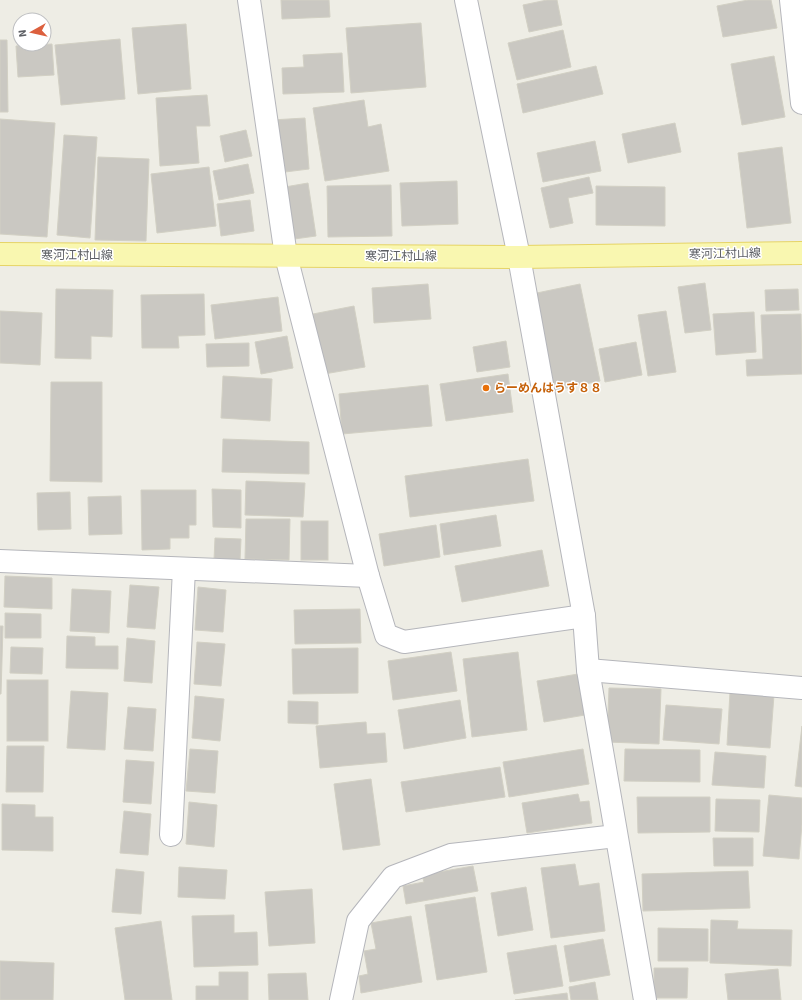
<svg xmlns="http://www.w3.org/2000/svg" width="802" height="1000" font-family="'Source Sans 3','Noto Sans JP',sans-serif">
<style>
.building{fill:#cac8c2;stroke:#d2d0c4}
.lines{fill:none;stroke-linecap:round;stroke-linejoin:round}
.minor-casing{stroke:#b5b6bb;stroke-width:24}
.major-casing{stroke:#e6d466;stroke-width:24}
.minor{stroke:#fff;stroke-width:22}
.major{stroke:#f9f7b0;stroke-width:22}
.food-dot{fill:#e8710a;stroke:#fff;stroke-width:1.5}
.labels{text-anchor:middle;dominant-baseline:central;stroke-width:3;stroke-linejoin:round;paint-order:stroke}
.street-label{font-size:12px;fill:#5d5f64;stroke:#fff}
.food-label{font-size:12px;font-weight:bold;fill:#c56008;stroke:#fff;text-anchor:start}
</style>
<rect width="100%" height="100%" fill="#eeede5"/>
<!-- building -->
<g class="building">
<polygon points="281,0 329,0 330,17 282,19"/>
<polygon points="547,0 557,0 562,25 529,32 523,5"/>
<polygon points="748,0 771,0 777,28 723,37 717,6"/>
<polygon points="421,23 426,87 351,93 346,28"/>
<polygon points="186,24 191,89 138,94 132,28"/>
<polygon points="563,30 571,67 517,80 508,43"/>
<polygon points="120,39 125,99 61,105 55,45"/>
<polygon points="0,40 7,40 8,112 0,112"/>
<polygon points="52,44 54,75 18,77 16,46"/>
<polygon points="342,53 344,92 283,94 282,68 304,67 303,55"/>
<polygon points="774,56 785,117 742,125 731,64"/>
<polygon points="596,66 603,94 523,113 517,84"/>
<polygon points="207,95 210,126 196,126 199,163 160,166 156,98"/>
<polygon points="364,100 368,127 381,124 389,171 325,181 313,108"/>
<polygon points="305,118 309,169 277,173 272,120"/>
<polygon points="0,119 55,123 47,237 0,234"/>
<polygon points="675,123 681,152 628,163 622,134"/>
<polygon points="246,130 252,156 225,162 220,136"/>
<polygon points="64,135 97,137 90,238 57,235"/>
<polygon points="595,141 601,171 543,182 537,153"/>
<polygon points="782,147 791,223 747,228 738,153"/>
<polygon points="98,157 149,159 146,241 95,240"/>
<polygon points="248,164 254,193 219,200 213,171"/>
<polygon points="209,167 216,226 157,233 151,174"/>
<polygon points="589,177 593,193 568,198 573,223 550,228 541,188"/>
<polygon points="457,181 458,224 402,226 400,183"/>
<polygon points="308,183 316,236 287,240 279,188"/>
<polygon points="391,185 392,236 328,237 327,186"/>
<polygon points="596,186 665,187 665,226 596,225"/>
<polygon points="250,200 254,231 221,236 217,204"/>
<polygon points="705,283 711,330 685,333 678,287"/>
<polygon points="428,284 431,319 374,323 372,288"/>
<polygon points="580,284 600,381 552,391 532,294"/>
<polygon points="56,289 113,290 112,337 91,336 91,359 55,358"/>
<polygon points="798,289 799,310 766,311 765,290"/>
<polygon points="204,294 205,335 178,336 179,348 142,348 141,295"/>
<polygon points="278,297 282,331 215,339 211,305"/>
<polygon points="354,306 365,367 324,374 313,314"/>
<polygon points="0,311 42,313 40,365 0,363"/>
<polygon points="666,311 676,372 648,376 638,315"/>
<polygon points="754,312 756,352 716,355 713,314"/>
<polygon points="801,314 802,374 747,376 746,360 763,359 761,315"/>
<polygon points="287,336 293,368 261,374 255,342"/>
<polygon points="506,341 510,367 477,372 473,347"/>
<polygon points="636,342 642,375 605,382 599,349"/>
<polygon points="249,343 249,366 207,367 206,344"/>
<polygon points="508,374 513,412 446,421 440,384"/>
<polygon points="223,376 272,379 270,421 221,418"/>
<polygon points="51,382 102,382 102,482 50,481"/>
<polygon points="428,385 432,426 342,434 339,394"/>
<polygon points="223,439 309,442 309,474 222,472"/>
<polygon points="528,459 534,501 410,517 405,476"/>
<polygon points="246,481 305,483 303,517 245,515"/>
<polygon points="212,489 241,490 241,528 213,527"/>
<polygon points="141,490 196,490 196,525 189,525 189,538 170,538 170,549 142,550"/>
<polygon points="70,492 71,529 38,530 37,493"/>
<polygon points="121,496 122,534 89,535 88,497"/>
<polygon points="496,515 501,546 444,555 440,524"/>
<polygon points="246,519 290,519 289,560 245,559"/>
<rect x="301" y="521" width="27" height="39"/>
<polygon points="436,525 440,557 384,566 379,534"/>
<polygon points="215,538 241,539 240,561 214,560"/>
<polygon points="542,550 549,586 462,602 455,566"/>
<polygon points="5,576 52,578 52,609 4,607"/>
<polygon points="130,585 159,587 155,629 127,627"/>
<polygon points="198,587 226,590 223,632 195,630"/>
<polygon points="72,589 111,591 109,633 70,631"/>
<polygon points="360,609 361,643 295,644 294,610"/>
<polygon points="5,613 41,614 41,638 5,638"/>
<polygon points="0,626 3,626 1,694 0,694"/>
<polygon points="67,636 95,637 95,646 118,646 118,669 66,668"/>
<polygon points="127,638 155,641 152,683 124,681"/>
<polygon points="197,642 225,644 221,686 194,684"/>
<polygon points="11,647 43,648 42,674 10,673"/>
<polygon points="358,648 358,693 293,694 292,649"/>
<polygon points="451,652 457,691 393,700 388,661"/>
<polygon points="518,652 527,730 472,737 463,659"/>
<polygon points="578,674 585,715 544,722 537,681"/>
<rect x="7" y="680" width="41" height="61"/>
<polygon points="609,688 661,689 659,744 607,742"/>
<polygon points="71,691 108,693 105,750 67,748"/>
<polygon points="730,692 774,695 770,748 727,745"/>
<polygon points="195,696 224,699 220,741 192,738"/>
<polygon points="460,700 466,738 404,749 398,710"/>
<polygon points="288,701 318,702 318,724 288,723"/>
<polygon points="666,705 722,709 719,744 663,740"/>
<polygon points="128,707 156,709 153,751 124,749"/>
<polygon points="366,722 367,734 385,733 387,762 320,768 316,726"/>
<polygon points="802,726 802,787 795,786"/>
<polygon points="7,746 44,746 43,792 6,792"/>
<polygon points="190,749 218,751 215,793 186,791"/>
<polygon points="583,749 589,784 509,797 503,762"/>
<polygon points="625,749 700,750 700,782 624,781"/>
<polygon points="715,752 766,756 764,788 712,785"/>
<polygon points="126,760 154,762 151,804 123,802"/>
<polygon points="500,767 505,797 406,812 401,782"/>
<polygon points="371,779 380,845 343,850 334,784"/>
<polygon points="578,794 580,802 589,801 592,823 527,833 522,803"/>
<polygon points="769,795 802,798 802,824 799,859 763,856"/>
<polygon points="637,797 710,797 710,832 638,833"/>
<polygon points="716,799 760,800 759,832 715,831"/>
<polygon points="189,802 217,805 214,847 186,844"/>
<polygon points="2,804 35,805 35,817 53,817 53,851 2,850"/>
<polygon points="124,811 151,814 148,855 120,853"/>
<polygon points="713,838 753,838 753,866 714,866"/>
<polygon points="575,864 579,886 599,883 605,931 551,938 541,868"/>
<polygon points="473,866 478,891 406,904 403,886 424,882 422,875"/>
<polygon points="179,867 227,870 225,899 178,897"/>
<polygon points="116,869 144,872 141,914 112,912"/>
<polygon points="748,871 750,908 643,911 642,874"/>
<polygon points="526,887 533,930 498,936 491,893"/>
<polygon points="312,889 315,943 269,946 265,892"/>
<polygon points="475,897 487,972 437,980 425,905"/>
<polygon points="234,915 234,933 257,932 258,965 194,967 192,916"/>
<polygon points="411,916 422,982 361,993 359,976 368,974 364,951 376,949 371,923"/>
<polygon points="711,920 738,921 737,929 792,930 791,966 710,963"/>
<polygon points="161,921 172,1000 125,1000 115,928"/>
<polygon points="658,928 708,929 708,961 658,961"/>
<polygon points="603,939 610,975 570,982 564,946"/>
<polygon points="556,945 563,986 514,994 507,953"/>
<polygon points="0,961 54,963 53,1000 0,1000"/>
<polygon points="654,968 688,968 687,998 654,998"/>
<polygon points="778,969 781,1000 728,1000 725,974"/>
<polygon points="219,972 248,972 248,1000 196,1000 196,986 219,986"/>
<polygon points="306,973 308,1000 269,1000 268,974"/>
<polygon points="595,982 598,1000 571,1000 569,987"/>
<polygon points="567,993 568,1000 515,1000"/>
</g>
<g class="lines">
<defs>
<g id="minor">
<polyline points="249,0 286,256 368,576 386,635 404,642 584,616"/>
<polyline points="466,0 519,257 584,616 588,670 645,1000"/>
<polyline points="791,0 802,103"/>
<polyline points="0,561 368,576"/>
<polyline points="588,670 802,688"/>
<polyline points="171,835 184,569"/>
<polyline points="341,1000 358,921 393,877 451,855 616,836"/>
</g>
<polyline id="major" points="0,254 519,257 802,253"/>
</defs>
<!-- minor casing -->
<use href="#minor" class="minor-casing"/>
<!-- major casing -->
<use href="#major" class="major-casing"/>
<!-- minor -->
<use href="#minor" class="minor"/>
<!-- major -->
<use href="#major" class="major"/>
</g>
<!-- markers -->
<circle class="food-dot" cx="486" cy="388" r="4"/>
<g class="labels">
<!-- street labels -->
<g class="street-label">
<text transform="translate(725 254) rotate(-1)">寒河江村山線</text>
<text x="77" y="255">寒河江村山線</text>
<text x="401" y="256">寒河江村山線</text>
</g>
<!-- food labels -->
<g class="food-label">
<text x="494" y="388">らーめんはうす８８</text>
</g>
</g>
<!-- north arrow -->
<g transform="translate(32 32) rotate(262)"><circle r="19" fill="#ffffff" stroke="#bebfc1"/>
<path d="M0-3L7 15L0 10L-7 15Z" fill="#dc603e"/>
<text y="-6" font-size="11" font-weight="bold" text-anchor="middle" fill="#5d5f64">N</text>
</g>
</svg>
